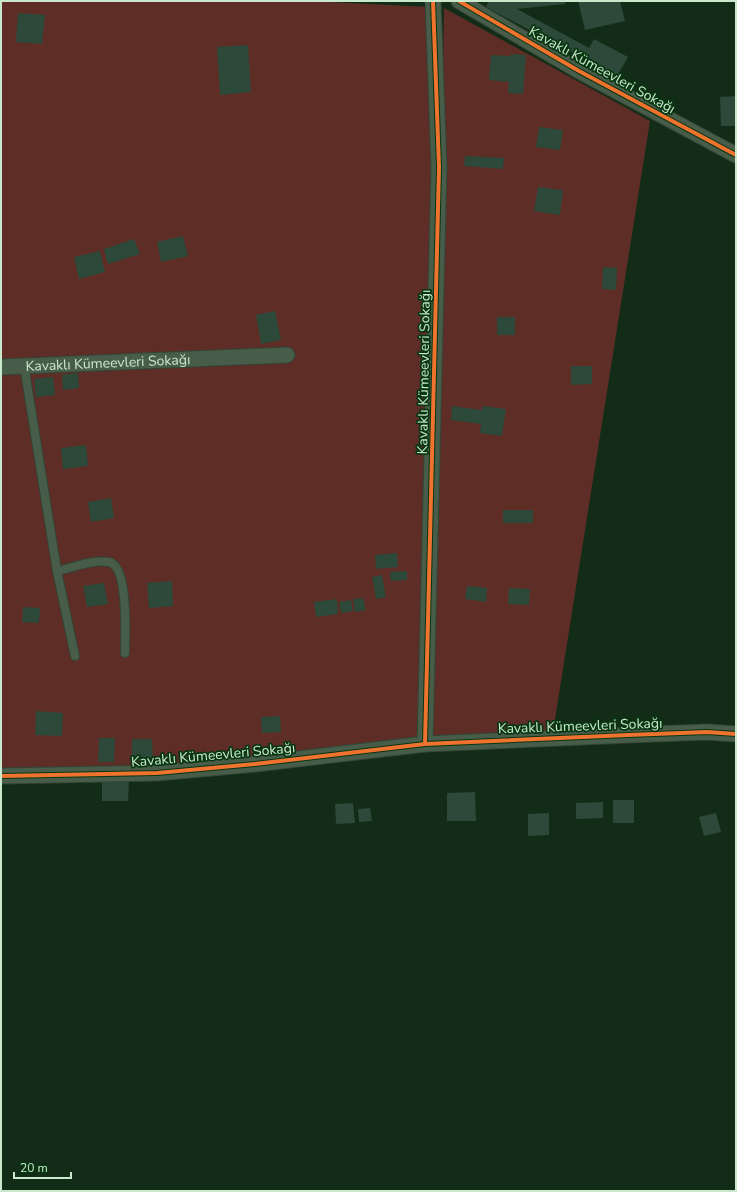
<svg xmlns="http://www.w3.org/2000/svg" width="737" height="1192" font-family="'Nunito Sans',sans-serif">
<style>
.green{fill:#5d2d26}
.building{fill:#2d4939}
.lines{fill:none;stroke-linecap:round;stroke-linejoin:round}
.service-casing{stroke:#334636;stroke-width:10}
.minor-casing{stroke:#334636;stroke-width:17}
.service{stroke:#485c4a;stroke-width:8}
.minor{stroke:#485c4a;stroke-width:15}
.cycleway-casing{stroke:#073611;stroke-width:6}
.cycleway{stroke:#ef722f;stroke-width:4}
.labels{text-anchor:middle;dominant-baseline:central;stroke-width:3.5;stroke-linejoin:round;paint-order:stroke}
.street-label{font-size:14px;fill:#cae8cc;stroke:#073611}
</style>
<rect width="100%" height="100%" fill="#122c17"/>
<!-- green -->
<g class="green">
<polygon points="9,1 309,1 430,7 434,162 421,740 186,767 70,771 1,768 1,2"/>
<polygon points="444,8 650,121 553,732 432,738"/>
</g>
<!-- building -->
<g class="building">
<polygon points="489,1 565,1 565,4 517,9 589,48 594,39 628,57 617,76 486,7"/>
<polygon points="578,1 620,1 625,21 585,30"/>
<polygon points="18,13 45,15 42,44 16,42"/>
<polygon points="248,45 251,92 220,95 217,47"/>
<polygon points="511,54 526,55 523,94 508,93 509,82 489,80 491,55 511,56"/>
<polygon points="736,96 736,126 721,126 720,97"/>
<polygon points="539,127 563,130 560,150 536,147"/>
<polygon points="465,156 504,158 503,169 464,166"/>
<polygon points="538,187 563,190 560,215 534,211"/>
<polygon points="183,236 188,256 161,262 157,242"/>
<polygon points="134,239 140,254 108,264 104,249"/>
<polygon points="100,251 105,272 79,279 74,257"/>
<polygon points="603,267 617,268 616,290 602,289"/>
<polygon points="275,311 281,340 261,344 256,315"/>
<rect x="497" y="317" width="18" height="18"/>
<polygon points="571,366 592,366 592,384 571,385"/>
<polygon points="78,373 79,388 63,390 62,375"/>
<polygon points="53,377 55,395 36,397 34,379"/>
<polygon points="452,406 482,410 483,406 506,409 502,436 480,433 481,424 451,420"/>
<polygon points="86,445 88,466 63,469 61,448"/>
<polygon points="111,498 114,518 91,522 88,502"/>
<rect x="503" y="510" width="30" height="13"/>
<polygon points="397,553 398,567 376,569 375,555"/>
<polygon points="407,571 407,580 391,581 390,572"/>
<polygon points="382,575 386,597 376,599 372,577"/>
<polygon points="172,581 173,606 149,608 147,583"/>
<polygon points="104,583 108,604 87,607 83,586"/>
<polygon points="467,586 487,588 486,602 465,599"/>
<polygon points="509,588 530,589 529,605 508,604"/>
<polygon points="363,598 366,610 355,612 353,599"/>
<polygon points="337,599 338,614 316,617 314,602"/>
<polygon points="351,600 353,611 341,613 339,602"/>
<polygon points="23,607 40,608 39,623 22,622"/>
<polygon points="36,711 63,713 62,736 35,735"/>
<polygon points="280,716 281,732 262,733 261,717"/>
<polygon points="99,738 115,738 114,762 98,762"/>
<polygon points="132,739 152,739 153,760 132,761"/>
<polygon points="102,780 129,780 128,801 102,801"/>
<polygon points="475,792 476,821 447,821 447,793"/>
<rect x="613" y="800" width="21" height="23"/>
<polygon points="603,802 603,818 576,819 576,803"/>
<polygon points="353,803 355,823 336,824 335,804"/>
<polygon points="370,808 372,821 359,822 358,809"/>
<polygon points="549,813 549,835 528,836 528,814"/>
<polygon points="716,813 721,832 704,836 699,817"/>
</g>
<g class="lines">
<defs>
<g id="service">
<polyline points="24,365 57,571 75,656"/>
<path d="M57,571C72,568 93,559 109,562C129,566 125,636 125,653"/>
</g>
<g id="minor">
<polyline points="459,1 579,71 736,155"/>
<path id="s1" d="M1,367L287,355"/>
<polyline points="425,744 439,167 433,1"/>
<polyline points="1,776 157,773 255,764 425,744 628,735 707,732 736,734"/>
</g>
</defs>
<!-- service casing -->
<use href="#service" class="service-casing"/>
<!-- minor casing -->
<use href="#minor" class="minor-casing"/>
<!-- service -->
<use href="#service" class="service"/>
<!-- minor -->
<use href="#minor" class="minor"/>
<defs>
<g id="cycleway">
<polyline points="459,1 579,71 736,155"/>
<polyline points="425,744 439,167 433,1"/>
<polyline points="1,776 157,773 255,764 425,744 628,735 707,732 736,734"/>
</g>
</defs>
<!-- cycleway casing -->
<use href="#cycleway" class="cycleway-casing"/>
<!-- cycleway -->
<use href="#cycleway" class="cycleway"/>
</g>
<g class="labels">
<!-- street labels -->
<g class="street-label">
<text transform="translate(602 70) rotate(29)">Kavaklı Kümeevleri Sokağı</text>
<text stroke="none"><textPath href="#s1" startOffset="107">Kavaklı Kümeevleri Sokağı</textPath></text>
<text transform="translate(424 372) rotate(-89)">Kavaklı Kümeevleri Sokağı</text>
<text transform="translate(580 726) rotate(-2)">Kavaklı Kümeevleri Sokağı</text>
<text transform="translate(213 755) rotate(-5)">Kavaklı Kümeevleri Sokağı</text>
</g>
</g>
<!-- border -->
<rect width="737" height="1192" fill="none" stroke="#cae8cc" stroke-width="4"/>
<!-- scale -->
<path d="M14 1172v6h57v-6" fill="none" stroke="#cae8cc" stroke-width="2"/>
<text x="20" y="1172" font-size="12" fill="#cae8cc" stroke="#073611" stroke-width="3" paint-order="stroke">20 m</text>
</svg>
